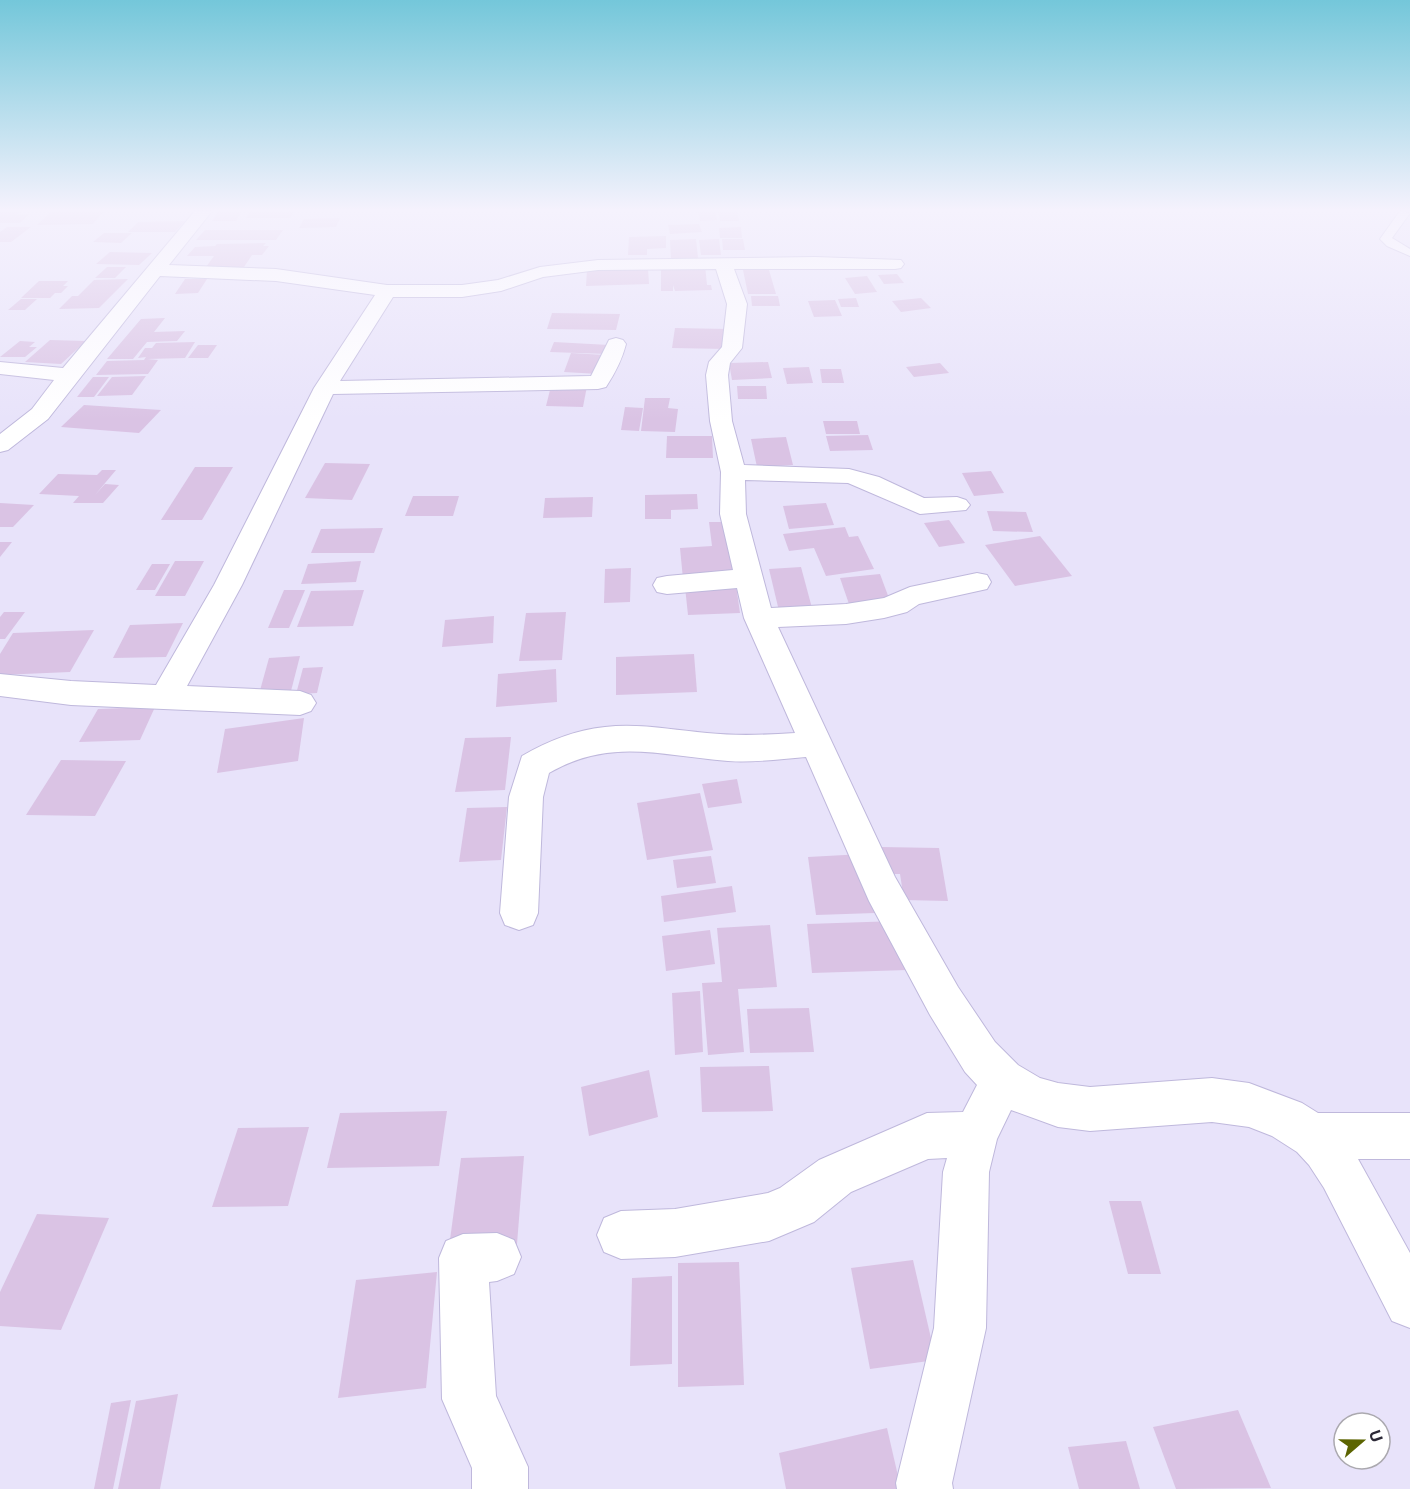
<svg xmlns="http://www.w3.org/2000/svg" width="1410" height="1489" font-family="'Noto Sans',sans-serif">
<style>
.building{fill:#dac3e4}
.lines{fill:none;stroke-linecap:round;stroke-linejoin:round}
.service-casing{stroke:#bfb8dc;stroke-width:2}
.minor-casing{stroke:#bfb8dc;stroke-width:2}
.service{fill:#fff;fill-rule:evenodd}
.minor{fill:#fff;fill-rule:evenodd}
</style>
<rect width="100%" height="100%" fill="#e8e3fa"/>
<!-- building -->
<g class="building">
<polygon points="20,211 16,215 29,214 20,223 0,223 0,212"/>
<polygon points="52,211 104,211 93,224 37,225"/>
<polygon points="219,211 242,211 236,221 212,221"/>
<polygon points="251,211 294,211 290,218 246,218"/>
<polygon points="698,211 715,211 717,220 700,221"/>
<polygon points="737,211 739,221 720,221 718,212"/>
<polygon points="340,218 336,227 299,228 304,219"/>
<polygon points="185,221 175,232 128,232 138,222"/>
<polygon points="699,224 702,232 670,234 668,225"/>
<polygon points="7,227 31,227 11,242 0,242 0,232"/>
<polygon points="741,227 742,238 720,238 719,228"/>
<polygon points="205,230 283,230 276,240 196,240"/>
<polygon points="104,233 132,233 121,243 93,242"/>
<polygon points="666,236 666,248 647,249 647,255 628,255 629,237"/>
<polygon points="696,239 698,258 671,259 670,240"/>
<polygon points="719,239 721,255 701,255 699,240"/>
<polygon points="722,239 743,239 745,250 723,250"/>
<polygon points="266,243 263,246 269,246 262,255 252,255 244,267 206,267 214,256 225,256 187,256 195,247 215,246 217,244"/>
<polygon points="110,252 152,253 139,265 96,264"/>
<polygon points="705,265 707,285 711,285 712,290 675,291 673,285 673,291 661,291 661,266"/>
<polygon points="107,267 126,267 115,278 95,278"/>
<polygon points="648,269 649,284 586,286 587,270"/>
<polygon points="743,270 769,270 776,294 748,294"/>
<polygon points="897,274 904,283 884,284 878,275"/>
<polygon points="867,276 877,292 855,294 845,278"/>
<polygon points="128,279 99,308 59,309 72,296 78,296 94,280"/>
<polygon points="185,279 207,279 198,293 175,294"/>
<polygon points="39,281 68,281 63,286 68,286 61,293 55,293 50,298 21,298"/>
<polygon points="751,296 778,296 780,306 752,306"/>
<polygon points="856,298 859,307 841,307 838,299"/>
<polygon points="921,298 931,308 901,312 892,301"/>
<polygon points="21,299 37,299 25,310 8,310"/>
<polygon points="835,300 842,316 814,317 808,301"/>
<polygon points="552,313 620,314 616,330 547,329"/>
<polygon points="165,318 154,332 185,331 177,341 147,342 133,359 107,359 141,319"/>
<polygon points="675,328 728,329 727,349 672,348"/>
<polygon points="50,340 86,341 61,364 25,362"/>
<polygon points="20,341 35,342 29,347 37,347 25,357 0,357"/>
<polygon points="195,342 185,358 147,359 158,360 148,374 96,375 107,361 144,360 146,357 138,358 145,348 152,348 156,343"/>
<polygon points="554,342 609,345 607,354 550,352"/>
<polygon points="198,345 217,345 208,358 188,358"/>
<polygon points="571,353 605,355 599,374 564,372"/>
<polygon points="768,362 772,378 732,380 729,363"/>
<polygon points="940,363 949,373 914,377 906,367"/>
<polygon points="809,367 813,383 787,384 783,368"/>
<polygon points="820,369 841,369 844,383 822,383"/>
<polygon points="146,376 132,395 97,396 112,377"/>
<polygon points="93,377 109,377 94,397 77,397"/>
<polygon points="551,386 587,386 583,407 546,406"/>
<polygon points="737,386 766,386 767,399 738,399"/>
<polygon points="645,398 670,398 668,408 678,409 675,432 641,431"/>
<polygon points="84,405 161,410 139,433 61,427"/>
<polygon points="625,407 643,408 639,431 621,430"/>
<polygon points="823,421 857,421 860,434 826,434"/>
<polygon points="868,435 873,450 830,451 826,436"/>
<polygon points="667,436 712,436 713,458 666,458"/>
<polygon points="786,437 793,465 757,467 751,439"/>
<polygon points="325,463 370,464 352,500 305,498"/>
<polygon points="195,467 233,467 202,520 161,520"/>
<polygon points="102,470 116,470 95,495 105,484 119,485 103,503 73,503 79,496 39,494 58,474 97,475"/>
<polygon points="991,471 1004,493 974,496 962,473"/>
<polygon points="697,494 698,509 671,510 671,519 645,519 645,495"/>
<polygon points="413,496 459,496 453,516 405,516"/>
<polygon points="593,497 592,517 543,518 545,498"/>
<polygon points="0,503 34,505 13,527 0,527"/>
<polygon points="826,503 834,525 789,529 783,506"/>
<polygon points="987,511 1026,512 1033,532 993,531"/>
<polygon points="949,520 965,543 939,547 924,523"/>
<polygon points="709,522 729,522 737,576 683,579 680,548 712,546"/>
<polygon points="845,527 849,537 858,536 874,569 826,576 814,548 789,551 783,534"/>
<polygon points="383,528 374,553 311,553 321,529"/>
<polygon points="1040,536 1072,576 1015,586 985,545"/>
<polygon points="0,542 12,542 0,557"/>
<polygon points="175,561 204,561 185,596 155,596"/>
<polygon points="361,561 356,582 301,584 308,564"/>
<polygon points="152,564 170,564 155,590 136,590"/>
<polygon points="801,567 812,608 779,611 769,569"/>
<polygon points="631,568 630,602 604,603 605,569"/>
<polygon points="880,574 890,601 849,604 840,578"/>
<polygon points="736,585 740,613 688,615 685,587"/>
<polygon points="284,590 305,590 289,628 268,628"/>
<polygon points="364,590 353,626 297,627 311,591"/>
<polygon points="4,612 25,612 5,639 0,639 0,617"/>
<polygon points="566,612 562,660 519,661 526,613"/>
<polygon points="494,616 493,643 442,647 445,620"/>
<polygon points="183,623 166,657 113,658 130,625"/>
<polygon points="94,630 70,672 0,675 0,654 13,633"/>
<polygon points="694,654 697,692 616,695 616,657"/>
<polygon points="300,656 291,691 259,694 269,658"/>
<polygon points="323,667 317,693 296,694 303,668"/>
<polygon points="556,669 557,702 496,707 498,674"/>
<polygon points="155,707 140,740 79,742 98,709"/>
<polygon points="304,718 298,761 217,773 225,729"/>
<polygon points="511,737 505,790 455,792 465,738"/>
<polygon points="61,760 126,761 95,816 26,815"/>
<polygon points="737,779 742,803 708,808 702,784"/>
<polygon points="700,793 713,850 647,860 637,803"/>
<polygon points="507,807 501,860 459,862 467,808"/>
<polygon points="881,847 939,848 948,901 904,900 900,874 885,874"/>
<polygon points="863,854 875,913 816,915 808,857"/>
<polygon points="711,856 716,883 677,888 673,860"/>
<polygon points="732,886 736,912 664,922 661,896"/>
<polygon points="897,921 907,970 812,973 807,924"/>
<polygon points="770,925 777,987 738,989 744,1052 708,1055 702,983 722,982 717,928"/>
<polygon points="710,930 715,964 666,971 662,936"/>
<polygon points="700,991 703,1052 675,1055 672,993"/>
<polygon points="809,1008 814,1052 750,1053 747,1009"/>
<polygon points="769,1066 773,1111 702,1112 700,1067"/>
<polygon points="649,1070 658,1117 589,1136 581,1087"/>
<polygon points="447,1111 439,1166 327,1168 340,1113"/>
<polygon points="309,1127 288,1206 212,1207 238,1128"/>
<polygon points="524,1156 517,1244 449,1247 461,1158"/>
<polygon points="1109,1201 1141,1201 1161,1274 1128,1274"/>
<polygon points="37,1214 109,1218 61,1330 0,1326 0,1292"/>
<polygon points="913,1260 936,1360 870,1369 851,1268"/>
<polygon points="739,1262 744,1385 678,1387 678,1263"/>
<polygon points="437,1272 426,1388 338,1398 356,1280"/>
<polygon points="672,1276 672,1364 630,1366 632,1278"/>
<polygon points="178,1394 160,1489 118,1489 136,1401"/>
<polygon points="131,1400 113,1489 94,1489 111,1403"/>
<polygon points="1238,1410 1271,1488 1176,1489 1153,1427"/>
<polygon points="887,1428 901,1489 786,1489 779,1453"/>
<polygon points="1126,1441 1140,1489 1079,1489 1068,1447"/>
</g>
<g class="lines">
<defs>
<polygon id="service" points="1400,211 1410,213 1392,238 1410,249 1410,256 1387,246 1380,239"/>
<g id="minor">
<path d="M195,211H212L169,265L276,269L387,285H462L498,280L540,267L598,260L815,257L901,260L904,264L901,268L895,269H734L747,304L742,348L730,363L728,375L732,421L744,465L849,469L879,477L924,498L957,497L966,500L970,505L966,510L920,514L848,483L745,480L746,514L771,608L846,604L884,598L910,587L977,573L987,575L991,582L987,589L919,604L907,612L884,618L846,624L778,627L895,877L958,987L995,1042L1018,1065L1040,1078L1058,1083L1090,1087L1212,1078L1249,1083L1302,1103L1318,1113H1410V1159H1358L1410,1253V1328L1392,1321L1324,1188L1309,1165L1297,1152L1272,1136L1249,1127L1212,1122L1090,1131L1058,1127L1011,1110L997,1139L989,1172L986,1328L952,1483L953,1489H897L896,1483L934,1328L943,1172L947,1158L928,1159L851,1192L814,1222L769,1241L675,1257L621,1259L604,1252L597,1235L604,1218L621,1211L675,1209L768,1193L780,1188L819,1160L911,1120L927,1113L963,1112L977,1085L965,1072L930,1015L869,901L806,757C780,759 754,763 728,761C661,756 611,737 549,773L543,797L538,913L533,925L519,930L505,925L500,913L509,797L522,756C548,741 575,730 605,727C639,723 673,730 707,733C736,736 765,735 795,733L744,618L737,588L667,594L657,592L653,585L657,578L667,576L733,570L720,514L721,472L710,421L706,375L709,362L722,347L727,304L716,269L598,270L543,277L501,291L462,297H393L340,381L591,376L609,340L616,338L623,340L626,344C622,360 615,373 606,387L598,389L333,394L242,585L187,686L300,691L311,695L316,703L311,711L300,715L71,705L0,696V674L71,681L156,685L214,585L314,388L375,295L276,281L160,276L48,419L8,450L0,452V434L32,409L54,380L0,374V362L63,368Z"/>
<polygon points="497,1233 514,1240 521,1257 514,1274 497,1281 489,1282 496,1396 528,1467 528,1489 472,1489 472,1468 442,1399 439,1258 446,1241 463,1234"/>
</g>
</defs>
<!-- service casing -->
<use href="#service" class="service-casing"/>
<!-- minor casing -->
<use href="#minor" class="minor-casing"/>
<!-- service -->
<use href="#service" class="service"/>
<!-- minor -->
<use href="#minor" class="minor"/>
</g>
<!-- sky -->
<linearGradient id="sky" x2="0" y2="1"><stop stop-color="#74c7da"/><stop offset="0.5" stop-color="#f5f2fd"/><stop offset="1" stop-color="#f5f2fd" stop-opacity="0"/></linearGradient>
<rect width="1410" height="420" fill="url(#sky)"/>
<!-- north arrow -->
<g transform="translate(1362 1441) rotate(70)"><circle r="28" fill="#ffffff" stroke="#aba9af" stroke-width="1.5"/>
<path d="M0-4.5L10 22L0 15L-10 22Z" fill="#5c6401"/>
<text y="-9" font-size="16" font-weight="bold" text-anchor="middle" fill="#2c2937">U</text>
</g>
</svg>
